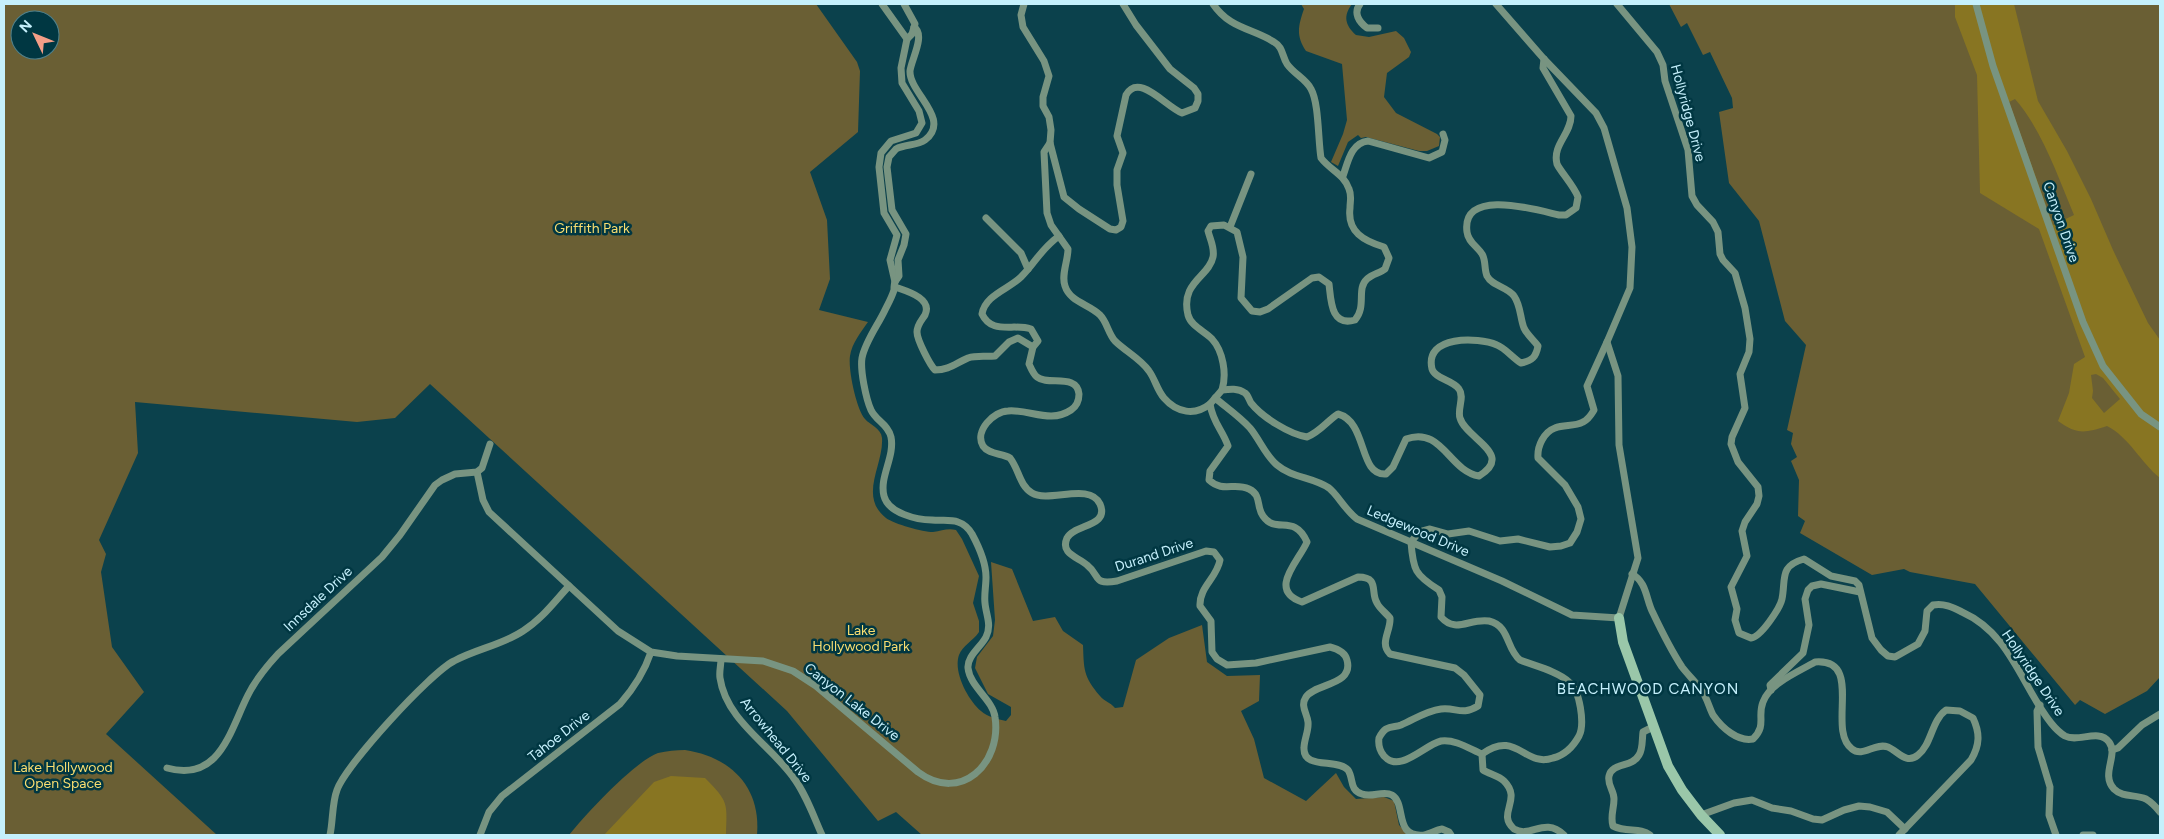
<svg xmlns="http://www.w3.org/2000/svg" width="2164" height="839" font-family="Figtree,sans-serif">
<style>
.green{fill:#6a5f34;fill-rule:evenodd}
.forest{fill:#887522;fill-rule:evenodd}
.lines{fill:none;stroke-linecap:round;stroke-linejoin:round}
.street{stroke:#789481;stroke-width:7}
.secondary{stroke:#9ac7a9;stroke-width:10}
.labels{text-anchor:middle;dominant-baseline:central;stroke-width:5;stroke-linejoin:round;paint-order:stroke}
.street-label{font-size:14px;fill:#c5f0fc;stroke:#003742}
.park-label{font-size:14px;fill:#f9de71;stroke:#003742}
.neighbourhood-label{font-size:15px;letter-spacing:1px;fill:#c5f0fc;stroke:#003742}
</style>
<rect width="100%" height="100%" fill="#0b414c"/>
<!-- green -->
<g class="green">
<path d="M4,4H816L857,62L860,71L858,132L810,172L827,220L830,279L819,310L868,322C861,332 852,343 850,356C848,369 856,408 865,419C870,425 881,428 882,438C884,465 858,496 886,518C894,524 923,532 933,532C942,531 947,528 956,530L962,539L979,576L973,603L979,621V632C973,641 963,645 959,655C953,672 968,700 981,711C987,717 998,719 1006,721L1011,715V707L988,694L975,668L977,657L993,636L995,620L991,562L1012,569L1033,621L1055,617L1063,631L1083,645C1084,669 1083,676 1100,696C1104,701 1110,702 1115,708L1123,707L1136,660L1169,638L1202,625L1207,662L1227,676L1260,675L1259,701L1241,711L1254,739L1264,778L1306,801L1336,773L1344,787L1356,799L1384,797L1394,801L1399,825L1409,835H922L896,812L878,821L787,711L430,384L395,418L357,422L135,402L138,453L99,540L106,554L101,572L112,647L144,692L106,734L217,835H4ZM20,20H50V50H20Z"/>
<path d="M1301,4H1352C1343,16 1345,25 1356,35L1369,37L1396,31L1404,38L1411,52L1409,57L1387,73L1384,97L1396,113L1437,134L1440,137L1439,146L1427,151H1419L1366,137L1361,138L1358,135L1348,142L1338,166L1331,162L1343,134L1347,120L1342,64L1306,51C1296,36 1298,26 1304,9Z"/>
<polygon points="1669,4 2160,4 2160,677 2147,691 2105,714 2080,700 2075,705 1975,584 1910,572 1904,569 1872,575 1800,533 1805,521 1798,516 1799,480 1791,461 1797,457 1791,444 1793,433 1787,430 1806,345 1785,321 1759,221 1729,183 1719,112 1733,108 1732,98 1710,52 1703,55 1687,23 1681,27"/>
<path d="M685,750C731,757 761,787 757,835H569C585,815 635,761 658,753C667,751 676,750 685,750Z"/>
</g>
<!-- forest -->
<g class="forest">
<path d="M1955,4H2014L2038,101L2067,151L2091,199L2113,250L2148,323L2160,340V478C2141,463 2129,437 2107,426C2085,433 2077,435 2058,421L2069,393L2074,364L2085,357L2039,229L1980,193L1977,75L1955,17ZM2015,99C2041,128 2059,179 2074,215L2053,225L2009,102ZM2096,374L2103,378L2120,399L2104,413L2092,398L2093,391L2091,375Z"/>
<path d="M671,776L705,778C729,802 727,803 726,835H604L654,782Z"/>
</g>
<g class="lines">
<!-- street -->
<g class="street">
<polyline points="882,4 907,39 901,68 902,83 919,111 922,123 916,133 891,141 881,153 879,167 884,213 897,235 890,260 895,282"/>
<polyline points="904,4 915,24 912,34 907,39"/>
<path d="M1024,4L1021,15L1023,27L1044,61L1049,76L1043,97V106L1049,117L1051,130L1050,143L1044,152L1047,213L1051,225L1068,249C1068,261 1061,275 1065,286C1070,302 1089,304 1100,315C1107,322 1108,333 1115,341C1125,351 1141,359 1149,371C1155,379 1157,390 1164,398C1177,413 1195,416 1210,404"/>
<path d="M1213,4C1230,29 1252,28 1274,42C1283,47 1282,56 1287,64C1294,74 1306,79 1311,89C1319,103 1318,140 1321,158C1330,170 1344,174 1349,189C1352,196 1350,201 1350,208C1347,232 1364,241 1384,247L1389,258L1385,269C1380,273 1372,274 1367,279C1356,289 1367,306 1355,320C1331,327 1331,301 1329,284L1319,277L1312,278L1268,309L1260,312L1252,311L1241,298L1243,257L1237,232L1224,225L1211,226L1208,231C1210,239 1215,248 1213,257C1209,277 1180,282 1188,315C1191,326 1204,331 1212,339C1223,351 1227,374 1222,390"/>
<path d="M1360,4C1353,13 1359,22 1367,28H1378"/>
<path d="M1617,4L1657,52L1663,65L1665,81L1688,150L1692,196L1697,205L1713,222L1718,232L1720,254L1723,260L1735,273L1745,308L1750,339L1749,352L1740,374L1745,408L1732,437L1731,444L1738,462L1758,487L1759,496L1757,504L1745,522L1742,531L1747,556L1731,587L1737,609L1735,620L1739,633L1751,638C1761,637 1780,608 1782,599C1786,579 1779,566 1804,559L1831,576L1855,581L1859,585L1872,638L1881,650L1888,656L1895,657L1918,644L1925,631L1927,611L1933,605C1944,603 1952,607 1962,612C2011,634 2021,685 2051,723C2055,728 2060,733 2065,736C2078,743 2099,728 2109,742C2119,755 2100,774 2114,789C2123,798 2135,794 2146,799C2151,802 2156,807 2160,812"/>
<polyline points="1976,4 1993,66 2083,322 2103,366 2141,414 2160,427"/>
<path d="M1050,143L1064,197L1079,209L1110,229L1116,230L1121,227L1123,221L1117,185V170L1123,153L1117,136L1126,95C1139,72 1166,107 1182,113L1195,108L1198,101V94L1194,88L1170,69L1136,25L1123,4"/>
<path d="M1343,176C1348,162 1351,143 1368,141L1429,158L1442,152L1445,140L1443,134"/>
<polyline points="986,218 1021,253 1028,269"/>
<polyline points="1230,227 1251,174"/>
<path d="M1059,236C1040,250 1036,262 1021,277C1009,289 985,295 982,314C992,335 1013,323 1031,329L1038,341L1033,347L1029,364C1031,368 1033,374 1037,377C1048,386 1077,373 1079,394C1079,400 1077,406 1071,410C1050,424 1030,409 1008,411C994,411 974,431 983,446C989,455 1002,453 1010,458C1019,469 1019,485 1032,493C1049,503 1090,482 1100,504C1110,527 1074,524 1067,538C1060,554 1078,557 1087,565C1101,576 1092,585 1117,581L1206,551L1214,552L1220,560C1217,578 1199,587 1200,606L1211,621L1212,652L1217,659L1227,665L1256,663L1330,647C1338,649 1345,652 1347,660C1354,686 1315,683 1306,697C1300,706 1307,713 1308,722C1309,731 1304,739 1304,748C1303,770 1338,758 1348,770C1354,779 1349,790 1362,794C1372,798 1383,790 1392,795C1407,804 1393,838 1424,835C1430,834 1436,830 1442,829L1449,832L1451,835"/>
<path d="M895,287C906,291 933,298 925,315C921,321 917,325 917,332C917,340 930,365 935,370C949,370 956,363 968,358C977,355 986,357 995,356L1009,342L1018,338L1033,347"/>
<path d="M1215,398C1227,408 1240,417 1250,428C1260,440 1265,455 1277,465C1292,478 1313,477 1329,488C1338,495 1345,510 1357,519L1502,581L1572,615L1619,618L1638,558L1619,445L1618,376L1607,342L1630,288L1632,247L1627,208L1604,128L1596,113L1544,59L1496,4"/>
<path d="M477,472L483,500L489,512L618,631L651,652L677,656L763,661L793,671L816,686L918,772C961,804 1002,763 995,717C993,700 970,687 968,668C967,656 981,647 986,637C992,625 986,615 985,603C984,595 986,586 986,577C986,562 979,547 972,534C969,529 964,524 958,522C950,519 941,521 932,520C917,520 888,513 884,496C879,477 895,457 891,437C888,424 876,421 871,410C866,399 860,370 862,358C865,342 878,325 885,310C888,304 892,297 894,290C894,287 894,284 895,282C896,280 898,278 899,276L898,260L904,245L906,234L892,210L887,167L889,157L896,149C905,144 917,146 925,140C952,119 909,93 910,71C911,60 926,35 914,27"/>
<path d="M1632,574C1647,582 1646,600 1653,613C1662,632 1671,650 1682,667C1688,675 1696,682 1702,691C1707,698 1709,707 1713,715C1722,728 1738,742 1753,739C1767,725 1757,717 1763,702C1770,683 1798,672 1815,662C1865,658 1826,730 1852,749C1863,758 1875,742 1888,747C1898,751 1906,765 1918,755C1932,744 1931,721 1946,710L1960,711L1973,718C1980,733 1980,745 1971,760L1899,835"/>
<path d="M721,659C721,665 719,672 720,678C726,720 770,745 793,777C806,794 813,815 822,835"/>
<polyline points="1771,690 1770,685 1803,653 1809,625 1805,599 1808,590 1812,586 1821,584 1860,592"/>
<polyline points="2040,705 2037,711 2038,747 2050,787 2049,815 2056,835"/>
<polyline points="2112,750 2118,748 2142,725 2160,714"/>
<path d="M1482,754C1470,749 1455,739 1441,741C1424,745 1400,774 1384,756C1379,750 1378,745 1379,738C1381,734 1383,731 1386,729C1391,726 1396,727 1401,725C1415,719 1426,711 1441,709C1456,707 1462,716 1478,706L1480,695L1464,675L1455,668L1390,654C1379,643 1391,631 1390,618C1386,613 1379,608 1377,603C1370,592 1380,577 1358,577L1302,602C1267,590 1299,561 1307,542C1294,513 1276,535 1263,516C1256,507 1262,495 1249,489C1234,482 1223,493 1209,480L1210,471L1228,446C1222,429 1213,423 1210,404L1222,390C1230,389 1238,388 1245,393C1248,395 1249,400 1251,403C1262,417 1289,434 1307,437C1320,432 1327,421 1338,414C1368,422 1358,476 1386,474L1393,467L1406,439C1442,426 1449,471 1479,476C1515,454 1466,439 1460,418C1457,409 1465,397 1459,389C1453,380 1435,379 1432,369C1424,335 1478,337 1497,345C1505,348 1513,358 1521,363C1532,361 1536,357 1538,346C1534,340 1527,335 1524,328C1520,318 1521,306 1514,296C1508,287 1492,286 1487,276C1484,269 1486,260 1482,254C1477,246 1468,242 1467,232C1461,187 1537,210 1559,215H1566L1576,208L1578,197C1574,186 1560,171 1557,164C1552,145 1571,134 1571,116L1543,68L1544,59"/>
<path d="M1482,754C1517,729 1524,768 1553,758C1565,755 1573,747 1579,736C1585,724 1580,690 1569,682C1557,671 1535,666 1520,660C1506,649 1510,626 1489,621C1469,618 1456,634 1441,617L1442,597L1439,590C1415,575 1413,570 1411,542L1419,532L1430,529L1448,534L1469,531L1500,541L1518,539L1550,547L1561,546L1570,543L1577,532L1581,519L1578,507L1565,485L1538,458C1537,446 1544,432 1555,428C1564,424 1574,427 1583,422C1589,419 1591,415 1594,410L1587,386L1607,342"/>
<path d="M1482,754L1483,770C1489,774 1499,776 1504,781C1523,800 1496,813 1514,829C1531,839 1544,816 1564,835"/>
<path d="M167,768C220,783 230,730 248,695C256,679 266,667 278,654L382,557L400,535L435,485L442,480L455,474L477,472L482,468L490,444"/>
<polyline points="1701,815 1734,803 1752,800 1772,808 1791,811 1813,819 1822,820 1844,810 1859,806 1870,807 1887,812 1905,829"/>
<path d="M330,835C333,821 332,803 337,790C346,765 430,673 454,661C476,649 502,645 523,631C542,619 555,601 569,586"/>
<path d="M480,835L489,812L502,796L620,704C634,688 644,673 651,652"/>
<path d="M1650,835C1640,827 1627,833 1613,826C1610,816 1614,809 1614,799C1614,790 1607,785 1609,776C1612,762 1632,768 1639,755C1643,749 1642,739 1643,732L1653,727"/>
<polyline points="2083,835 2093,835"/>
</g>
<!-- secondary -->
<polyline class="secondary" points="1619,618 1623,642 1668,766 1682,790 1701,815 1720,835"/>
</g>
<g class="labels">
<!-- street labels -->
<g class="street-label">
<text transform="translate(1688 113) rotate(75)">Hollyridge Drive</text>
<text transform="translate(2061 222) rotate(71)">Canyon Drive</text>
<text transform="translate(1418 531) rotate(23)">Ledgewood Drive</text>
<text transform="translate(1154 555) rotate(-18)">Durand Drive</text>
<text transform="translate(318 599) rotate(-43)">Innsdale Drive</text>
<text transform="translate(2033 673) rotate(56)">Hollyridge Drive</text>
<text transform="translate(852 702) rotate(38)">Canyon Lake Drive</text>
<text transform="translate(559 736) rotate(-38)">Tahoe Drive</text>
<text transform="translate(776 740) rotate(51)">Arrowhead Drive</text>
</g>
<!-- park labels -->
<g class="park-label">
<text x="592" y="228">Griffith Park</text>
<text x="861" y="630">Lake<tspan x="861" dy="16">Hollywood Park</tspan></text>
<text x="63" y="767">Lake Hollywood<tspan x="63" dy="16">Open Space</tspan></text>
</g>
<!-- neighbourhood labels -->
<g class="neighbourhood-label">
<text x="1648" y="689">BEACHWOOD CANYON</text>
</g>
</g>
<!-- border -->
<rect width="2164" height="839" fill="none" stroke="#c5f0fc" stroke-width="10"/>
<!-- north arrow -->
<g transform="translate(35 35) rotate(313)"><circle r="24" fill="#003742" stroke="#4f818c"/>
<path d="M0-4L9 19L0 12L-9 19Z" fill="#f49e87"/>
<text y="-8" font-size="14" font-weight="bold" text-anchor="middle" fill="#c5f0fc">N</text>
</g>
</svg>
